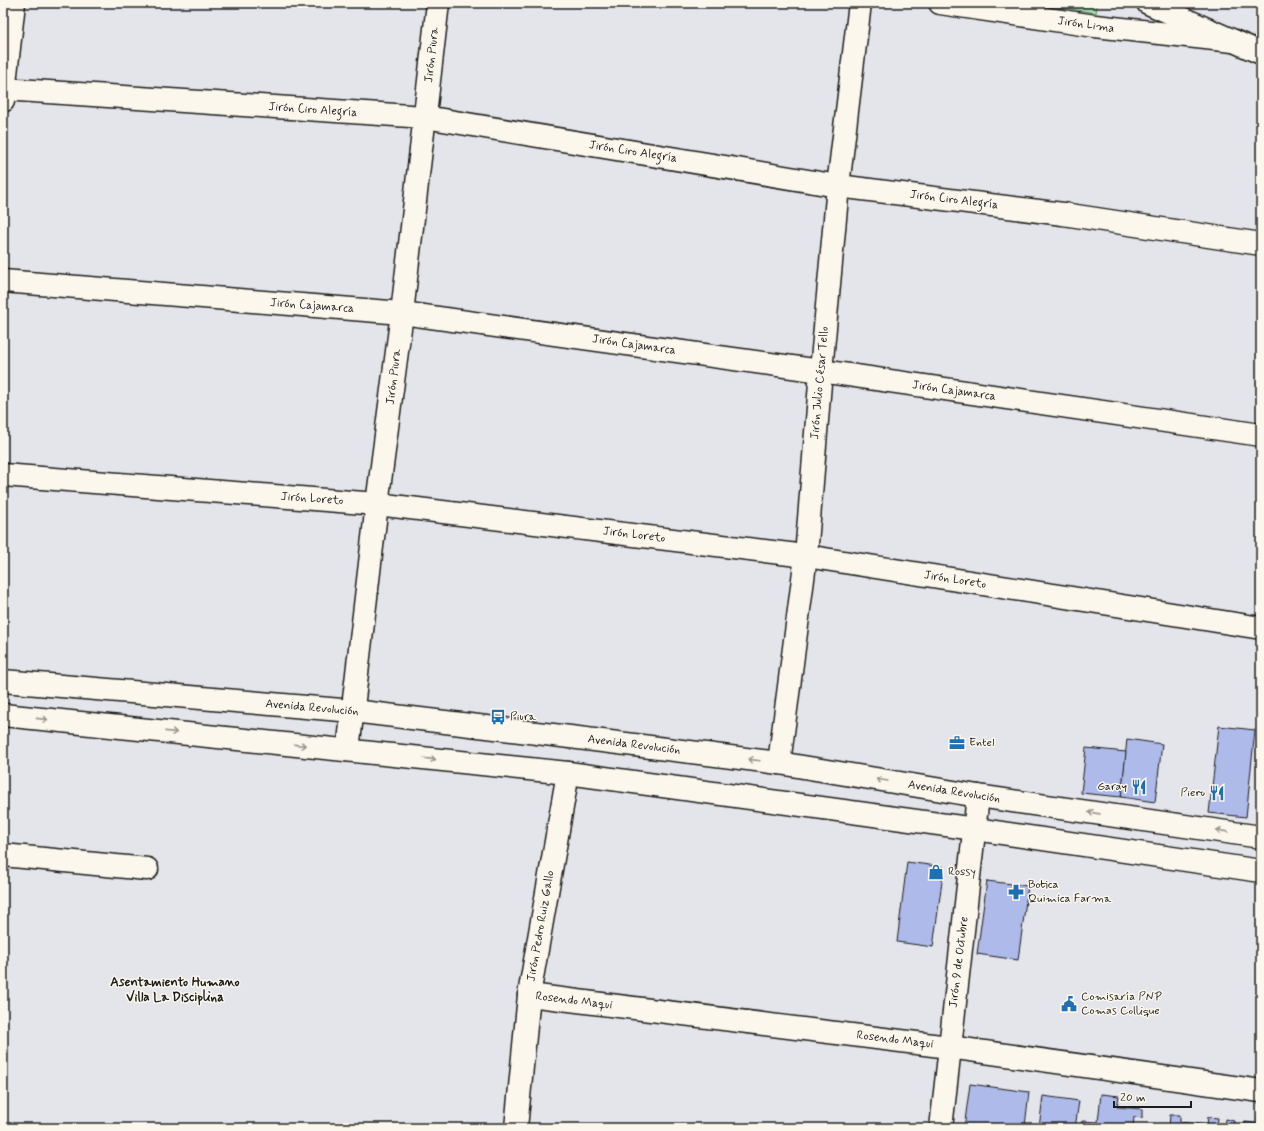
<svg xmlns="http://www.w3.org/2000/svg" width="1264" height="1131" font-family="Mynerve,sans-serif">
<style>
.green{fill:#a1e6b2;stroke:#5e8167}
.building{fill:#adbaea;stroke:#1c1c1c}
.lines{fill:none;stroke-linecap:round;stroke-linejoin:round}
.minor-casing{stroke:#1c1c1c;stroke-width:25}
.primary-casing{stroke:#1c1c1c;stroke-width:25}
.minor{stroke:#fbf7ec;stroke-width:22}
.primary{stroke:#fbf7ec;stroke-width:22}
.oneway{stroke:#97948e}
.labels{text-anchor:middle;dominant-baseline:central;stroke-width:3;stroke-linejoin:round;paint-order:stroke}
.street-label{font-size:12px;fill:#1c1c1c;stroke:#fbf7ec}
.poi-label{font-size:12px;fill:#1c1c1c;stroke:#fbf7ec;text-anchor:start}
.neighbourhood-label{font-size:13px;font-weight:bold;fill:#1c1c1c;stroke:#fbf7ec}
</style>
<rect width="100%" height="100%" fill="#e4e5eb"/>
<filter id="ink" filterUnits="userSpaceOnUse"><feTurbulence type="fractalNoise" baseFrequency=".025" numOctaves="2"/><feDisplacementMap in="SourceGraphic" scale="8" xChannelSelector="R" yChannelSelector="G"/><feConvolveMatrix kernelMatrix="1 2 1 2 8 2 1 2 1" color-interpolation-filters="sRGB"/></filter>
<g filter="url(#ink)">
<!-- green -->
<polygon class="green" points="1033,3 1095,3 1097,4 1096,13"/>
<!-- building -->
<g class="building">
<polygon points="1219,726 1255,730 1246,817 1209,813"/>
<polygon points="1127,739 1162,744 1155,802 1121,797"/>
<polygon points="1086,748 1126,752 1121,797 1081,793"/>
<polygon points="907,862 944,867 933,947 897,942"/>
<polygon points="987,881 1028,886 1018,960 977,954"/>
<polygon points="970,1084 1029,1092 1025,1126 1004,1123 1003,1128 964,1128"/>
<polygon points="1101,1094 1119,1096 1117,1107 1142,1109 1142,1118 1134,1117 1133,1128 1081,1128 1082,1121 1098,1122"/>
<polygon points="1043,1096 1079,1101 1075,1128 1039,1128"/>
<polygon points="1170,1115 1180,1115 1180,1122 1207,1125 1208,1117 1218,1118 1217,1126 1224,1127 1225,1119 1234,1121 1233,1128 1169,1128"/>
<polygon points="1258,1116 1261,1117 1261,1128 1244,1128 1245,1122 1258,1124"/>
</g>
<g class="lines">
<defs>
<g id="minor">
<polyline points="940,3 1095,26 1233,41"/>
<polyline points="1148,3 1261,53"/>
<polyline points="3,89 425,117 838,186 1063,214 1261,244"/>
<polyline points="3,101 14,3"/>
<polyline points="3,281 402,313 821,371 1261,435"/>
<polyline points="3,475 377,504 806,556 1261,628"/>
<polyline points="348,750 377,504 402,313 438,3"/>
<polyline points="779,763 806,556 821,371 838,186 860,3"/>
<polyline points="3,855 147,869"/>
<polyline points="529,995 949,1047 1261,1091"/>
<polyline points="516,1128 529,995 568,773"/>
<polyline points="941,1128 978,796"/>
</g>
<g id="primary">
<polyline points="3,681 353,711 570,737 779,763 978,796 1261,837"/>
<polyline points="3,715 568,773 975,829 1261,871"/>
</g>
</defs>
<!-- minor casing -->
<use href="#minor" class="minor-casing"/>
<!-- primary casing -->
<use href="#primary" class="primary-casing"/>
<!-- minor -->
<use href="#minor" class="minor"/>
<!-- primary -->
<use href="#primary" class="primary"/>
</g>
<!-- one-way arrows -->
<defs><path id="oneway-shaft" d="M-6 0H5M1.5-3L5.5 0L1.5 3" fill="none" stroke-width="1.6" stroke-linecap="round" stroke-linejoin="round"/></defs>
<g class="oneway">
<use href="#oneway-shaft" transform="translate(42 719) rotate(6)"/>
<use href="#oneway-shaft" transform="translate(171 732) rotate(6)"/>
<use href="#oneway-shaft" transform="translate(300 745) rotate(6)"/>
<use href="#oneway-shaft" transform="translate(430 759) rotate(6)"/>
<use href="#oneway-shaft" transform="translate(754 760) rotate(-173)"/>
<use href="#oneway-shaft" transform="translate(882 780) rotate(-171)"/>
<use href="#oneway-shaft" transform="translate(1094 813) rotate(-172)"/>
<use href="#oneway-shaft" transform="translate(1222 831) rotate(-172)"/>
</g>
</g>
<!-- icons -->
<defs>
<symbol id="bus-bare" viewBox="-9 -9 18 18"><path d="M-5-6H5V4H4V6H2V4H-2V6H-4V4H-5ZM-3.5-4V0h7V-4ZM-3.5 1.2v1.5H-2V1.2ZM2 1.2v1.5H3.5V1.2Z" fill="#1f6fb2" stroke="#fbf7ec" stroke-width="2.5" paint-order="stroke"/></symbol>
<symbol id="office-bare" viewBox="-9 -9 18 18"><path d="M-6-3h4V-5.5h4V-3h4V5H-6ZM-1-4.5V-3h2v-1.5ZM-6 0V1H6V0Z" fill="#1f6fb2" stroke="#fbf7ec" stroke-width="2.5" paint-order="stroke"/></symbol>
<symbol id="restaurant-bare" viewBox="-9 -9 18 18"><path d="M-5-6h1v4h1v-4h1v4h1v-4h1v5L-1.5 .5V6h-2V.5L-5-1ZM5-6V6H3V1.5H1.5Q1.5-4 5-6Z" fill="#1f6fb2" stroke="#fbf7ec" stroke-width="2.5" paint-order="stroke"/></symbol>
<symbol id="shop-bare" viewBox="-9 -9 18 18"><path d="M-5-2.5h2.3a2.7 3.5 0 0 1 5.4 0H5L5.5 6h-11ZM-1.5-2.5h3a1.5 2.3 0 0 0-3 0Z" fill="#1f6fb2" stroke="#fbf7ec" stroke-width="2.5" paint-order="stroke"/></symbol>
<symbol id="pharmacy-bare" viewBox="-9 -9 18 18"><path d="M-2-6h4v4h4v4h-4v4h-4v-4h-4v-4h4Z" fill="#1f6fb2" stroke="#fbf7ec" stroke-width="2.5" paint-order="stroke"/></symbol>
<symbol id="civic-bare" viewBox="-9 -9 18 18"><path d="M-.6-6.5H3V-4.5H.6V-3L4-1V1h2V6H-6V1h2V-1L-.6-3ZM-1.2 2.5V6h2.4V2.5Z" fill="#1f6fb2" stroke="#fbf7ec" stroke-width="2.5" paint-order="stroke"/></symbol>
</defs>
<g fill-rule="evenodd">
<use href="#bus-bare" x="487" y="706" width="22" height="22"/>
<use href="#office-bare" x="946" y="732" width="22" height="22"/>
<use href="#restaurant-bare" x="1128" y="776" width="22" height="22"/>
<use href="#restaurant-bare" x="1206" y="782" width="22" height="22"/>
<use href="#shop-bare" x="925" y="861" width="22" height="22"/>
<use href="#pharmacy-bare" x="1005" y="881" width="22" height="22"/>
<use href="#civic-bare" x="1058" y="993" width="22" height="22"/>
</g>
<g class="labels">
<!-- street labels -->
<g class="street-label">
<text transform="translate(1086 25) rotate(8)">Jirón Lima</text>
<text transform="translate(432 55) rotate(-84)">Jirón Piura</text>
<text transform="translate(313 110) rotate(4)">Jirón Ciro Alegría</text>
<text transform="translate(633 152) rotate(9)">Jirón Ciro Alegría</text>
<text transform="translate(954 200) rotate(7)">Jirón Ciro Alegría</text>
<text transform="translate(312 306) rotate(4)">Jirón Cajamarca</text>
<text transform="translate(634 345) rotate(8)">Jirón Cajamarca</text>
<text transform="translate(394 377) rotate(-83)">Jirón Piura</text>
<text transform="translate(820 383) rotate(-85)">Jirón Julio César Tello</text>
<text transform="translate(954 391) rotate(8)">Jirón Cajamarca</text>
<text transform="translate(312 499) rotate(4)">Jirón Loreto</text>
<text transform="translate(634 535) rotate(7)">Jirón Loreto</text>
<text transform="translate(955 580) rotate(9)">Jirón Loreto</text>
<text transform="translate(312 708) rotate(5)">Avenida Revolución</text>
<text transform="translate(634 745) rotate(7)">Avenida Revolución</text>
<text transform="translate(954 792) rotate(9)">Avenida Revolución</text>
<text transform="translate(541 926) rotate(-80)">Jirón Pedro Ruiz Gallo</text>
<text transform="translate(959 962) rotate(-83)">Jirón 9 de Octubre</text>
<text transform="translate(574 1001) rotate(7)">Rosendo Maqui</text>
<text transform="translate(895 1040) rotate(7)">Rosendo Maqui</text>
</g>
<!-- poi labels -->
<g class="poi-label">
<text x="510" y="717">Piura</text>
<text x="969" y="743">Entel</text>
<text x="1127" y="787" text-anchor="end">Garay</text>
<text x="1205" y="793" text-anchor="end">Piero</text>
<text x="948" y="872">Rossy</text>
<text x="1028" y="885">Botica<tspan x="1028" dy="14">Quimica Farma</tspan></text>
<text x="1081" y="997">Comisaría PNP<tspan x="1081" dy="14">Comas Collique</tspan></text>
</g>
<!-- neighbourhood labels -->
<g class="neighbourhood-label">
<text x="175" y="982">Asentamiento Humano<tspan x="175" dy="15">Villa La Disciplina</tspan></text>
</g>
</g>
<!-- margin -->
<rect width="1264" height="1131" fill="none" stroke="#fbf7ec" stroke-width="16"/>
<rect x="8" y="8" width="1248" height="1115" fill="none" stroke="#1c1c1c" stroke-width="1.5" filter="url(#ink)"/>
<!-- scale -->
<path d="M1114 1101v6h77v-6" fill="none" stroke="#1c1c1c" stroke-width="2"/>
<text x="1120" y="1101" font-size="12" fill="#1c1c1c" stroke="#fbf7ec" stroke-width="3" paint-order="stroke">20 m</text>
</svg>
